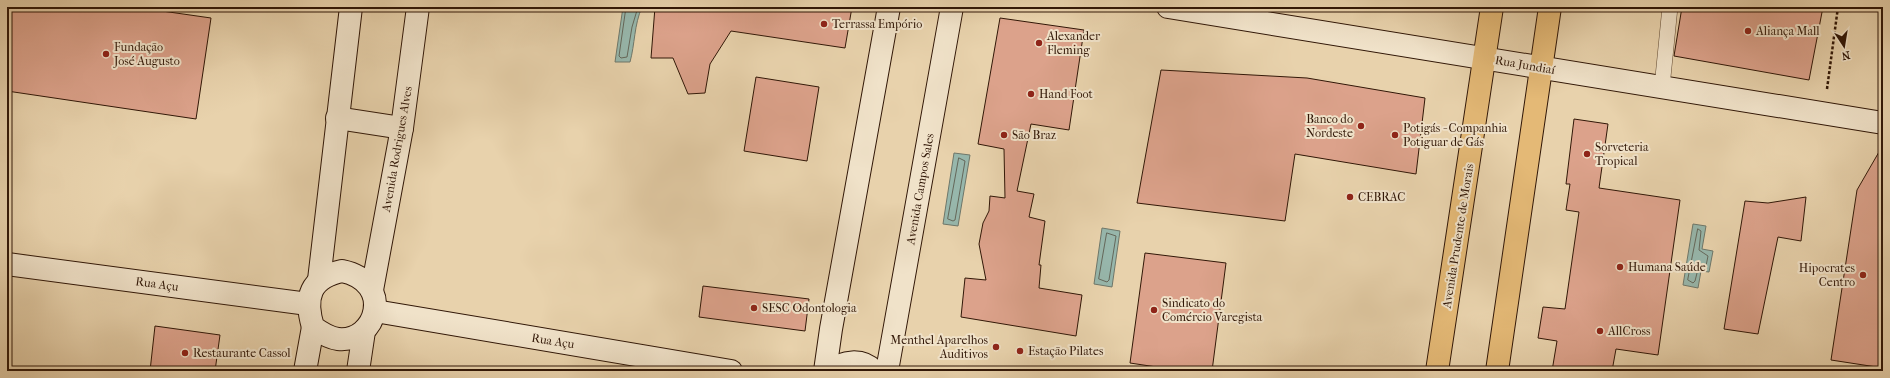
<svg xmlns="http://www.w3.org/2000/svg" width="1890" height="378" font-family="'IM FELL French Canon',serif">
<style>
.water{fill:#97b7ac;stroke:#6e776a}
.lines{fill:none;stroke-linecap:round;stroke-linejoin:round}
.shore{stroke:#64675a;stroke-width:1}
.building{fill:#dca28b;stroke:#311707}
.lane-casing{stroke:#5f4630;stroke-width:16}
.secondary-casing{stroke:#311707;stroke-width:24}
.primary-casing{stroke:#311707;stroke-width:24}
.path{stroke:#311707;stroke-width:2.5;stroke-dasharray:3 2;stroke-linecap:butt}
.lane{stroke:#f0e2c9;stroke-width:15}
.secondary{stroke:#f0e2c9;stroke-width:22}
.primary{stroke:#e4b976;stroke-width:22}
.poi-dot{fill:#8f2418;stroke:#f0e2c9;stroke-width:1.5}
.labels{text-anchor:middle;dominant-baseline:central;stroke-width:4;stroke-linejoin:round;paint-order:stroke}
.poi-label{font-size:12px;fill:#311707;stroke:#f0e2c9;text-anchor:start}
.street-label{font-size:12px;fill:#311707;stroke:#f0e2c9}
</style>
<rect width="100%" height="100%" fill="#e8d2ac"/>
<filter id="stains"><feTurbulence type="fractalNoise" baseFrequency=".005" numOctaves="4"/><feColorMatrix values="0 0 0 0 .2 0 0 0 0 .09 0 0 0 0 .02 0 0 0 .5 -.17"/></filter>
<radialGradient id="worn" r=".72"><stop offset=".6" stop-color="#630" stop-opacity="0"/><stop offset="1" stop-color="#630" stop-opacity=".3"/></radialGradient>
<!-- water -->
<g class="water">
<path d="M623,7H642C634,25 635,44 630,62H615Z"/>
<polygon points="954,153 970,155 958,226 943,224"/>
<polygon points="1693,224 1706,226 1702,249 1713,251 1709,272 1701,271 1698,288 1683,285"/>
<polygon points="1102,228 1120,231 1112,287 1094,284"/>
</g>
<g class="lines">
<!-- shore -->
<g class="shore">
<polyline points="626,7 619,56 621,58 627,57 632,27 638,7"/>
<polygon points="959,158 965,161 955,220 953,221 948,219"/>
<polygon points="1698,229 1701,231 1699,250 1708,256 1706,266 1698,269 1695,281 1693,283 1688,280"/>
<polygon points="1107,233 1116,236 1109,280 1107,282 1099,279"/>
</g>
</g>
<!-- building -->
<g class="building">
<polygon points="7,7 162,7 162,11 211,18 196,119 7,91"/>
<polygon points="655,7 852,7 845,48 731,31 710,64 705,93 688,94 673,58 651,58"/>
<polygon points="1682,7 1823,7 1809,80 1674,56"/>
<polygon points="1000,18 1084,30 1069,130 1031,124 1017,191 1034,194 1029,217 1045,221 1039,265 1041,265 1039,288 1082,295 1076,336 961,317 965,278 986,280 979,244 983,223 989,211 990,196 1005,198 1004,149 978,144"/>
<polygon points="1161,70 1307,78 1425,98 1416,174 1295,154 1285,221 1137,203"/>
<polygon points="756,77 819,87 807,161 744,151"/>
<polygon points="1574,119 1608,124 1599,188 1680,200 1658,355 1616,349 1612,371 1552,371 1557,341 1538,338 1543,307 1565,309 1579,212 1566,210 1570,184 1566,184"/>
<polygon points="1883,145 1883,308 1879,331 1883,331 1883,368 1831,360 1857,190"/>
<polygon points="1806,197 1801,241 1778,237 1758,334 1724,329 1745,201 1768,203"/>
<polygon points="1145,253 1226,263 1212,371 1183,371 1130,363"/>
<polygon points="703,286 809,299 805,331 699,317"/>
<polygon points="155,326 220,335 215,371 150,371"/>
</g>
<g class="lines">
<defs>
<polyline id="lane" points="1662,87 1670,7"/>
<g id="secondary">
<polyline points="1168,7 1883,123"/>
<polyline points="337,118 402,128"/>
<polyline points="7,264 308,304"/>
<path d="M342,271C395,282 377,343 338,339C329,338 320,332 313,327C304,297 310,278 342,271Z"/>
<polyline points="319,280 351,7"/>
<polyline points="372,290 402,128 418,7"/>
<polyline points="375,311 731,371"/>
<polyline points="305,371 313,327"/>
<polyline points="358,371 364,331"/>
<polyline points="825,371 831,329 889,7"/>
<path d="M830,371C843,361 862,358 874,371"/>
<polyline points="887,371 952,7"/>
</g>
<g id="primary">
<polyline points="1437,371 1492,7"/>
<polyline points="1497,371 1550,7"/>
</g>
</defs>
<!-- lane casing -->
<use href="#lane" class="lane-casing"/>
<!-- secondary casing -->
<use href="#secondary" class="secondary-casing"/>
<!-- primary casing -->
<use href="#primary" class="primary-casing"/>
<!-- path -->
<polyline class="path" points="1827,89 1838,7"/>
<!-- lane -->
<use href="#lane" class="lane"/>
<!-- secondary -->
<use href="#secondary" class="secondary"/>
<!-- primary -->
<use href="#primary" class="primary"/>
</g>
<!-- markers -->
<g class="poi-dot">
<circle cx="824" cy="24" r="4"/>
<circle cx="1748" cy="31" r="4"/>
<circle cx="1039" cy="43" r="4"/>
<circle cx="106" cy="54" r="4"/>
<circle cx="1031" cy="94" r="4"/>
<circle cx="1361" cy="126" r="4"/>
<circle cx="1004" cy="135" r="4"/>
<circle cx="1395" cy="135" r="4"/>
<circle cx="1587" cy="154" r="4"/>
<circle cx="1350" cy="197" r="4"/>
<circle cx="1620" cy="267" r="4"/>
<circle cx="1863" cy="275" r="4"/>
<circle cx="754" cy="308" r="4"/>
<circle cx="1154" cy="310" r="4"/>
<circle cx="1600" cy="331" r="4"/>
<circle cx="996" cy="347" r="4"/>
<circle cx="1020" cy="351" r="4"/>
<circle cx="185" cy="353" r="4"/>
</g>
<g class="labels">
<!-- poi labels -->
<g class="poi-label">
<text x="832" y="24">Terrassa Empório</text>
<text x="1756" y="31">Aliança Mall</text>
<text x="1047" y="36">Alexander<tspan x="1047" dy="14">Fleming</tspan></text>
<text x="114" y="47">Fundação<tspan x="114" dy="14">José Augusto</tspan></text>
<text x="1039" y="94">Hand Foot</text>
<text x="1353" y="119" text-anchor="end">Banco do<tspan x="1353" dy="14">Nordeste</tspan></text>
<text x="1403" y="128">Potigás - Companhia<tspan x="1403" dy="14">Potiguar de Gás</tspan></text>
<text x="1012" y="135">São Braz</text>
<text x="1595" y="147">Sorveteria<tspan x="1595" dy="14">Tropical</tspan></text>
<text x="1358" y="197">CEBRAC</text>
<text x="1628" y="267">Humana Saúde</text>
<text x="1855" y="268" text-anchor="end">Hipocrates<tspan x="1855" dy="14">Centro</tspan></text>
<text x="1162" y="303">Sindicato do<tspan x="1162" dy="14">Comércio Varegista</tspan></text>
<text x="762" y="308">SESC Odontologia</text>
<text x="1608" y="331">AllCross</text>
<text x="988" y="340" text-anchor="end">Menthel Aparelhos<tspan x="988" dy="14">Auditivos</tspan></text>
<text x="1028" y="351">Estação Pilates</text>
<text x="193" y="353">Restaurante Cassol</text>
</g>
<!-- street labels -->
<g class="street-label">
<text transform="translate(1525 65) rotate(10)">Rua Jundiaí</text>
<text transform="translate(397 149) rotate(-80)">Avenida Rodrigues Alves</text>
<text transform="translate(920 189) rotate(-80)">Avenida Campos Sales</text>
<text transform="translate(1458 236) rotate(-81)">Avenida Prudente de Morais</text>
<text transform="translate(157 284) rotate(8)">Rua Açu</text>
<text transform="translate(553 341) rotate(9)">Rua Açu</text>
</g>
</g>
<!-- margin -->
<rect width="1890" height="378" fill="none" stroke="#e8d2ac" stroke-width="24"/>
<rect x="8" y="8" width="1874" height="362" fill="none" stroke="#311707" stroke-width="2"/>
<rect x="12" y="12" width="1866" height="354" fill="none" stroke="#311707"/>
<!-- north arrow -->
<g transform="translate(1844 46) rotate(168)" stroke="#f0e2c9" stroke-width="3" paint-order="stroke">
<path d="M0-3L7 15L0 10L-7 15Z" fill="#311707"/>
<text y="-6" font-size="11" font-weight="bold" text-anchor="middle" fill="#311707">N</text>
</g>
<rect width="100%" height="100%" filter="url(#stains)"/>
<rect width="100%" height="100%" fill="url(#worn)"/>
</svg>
